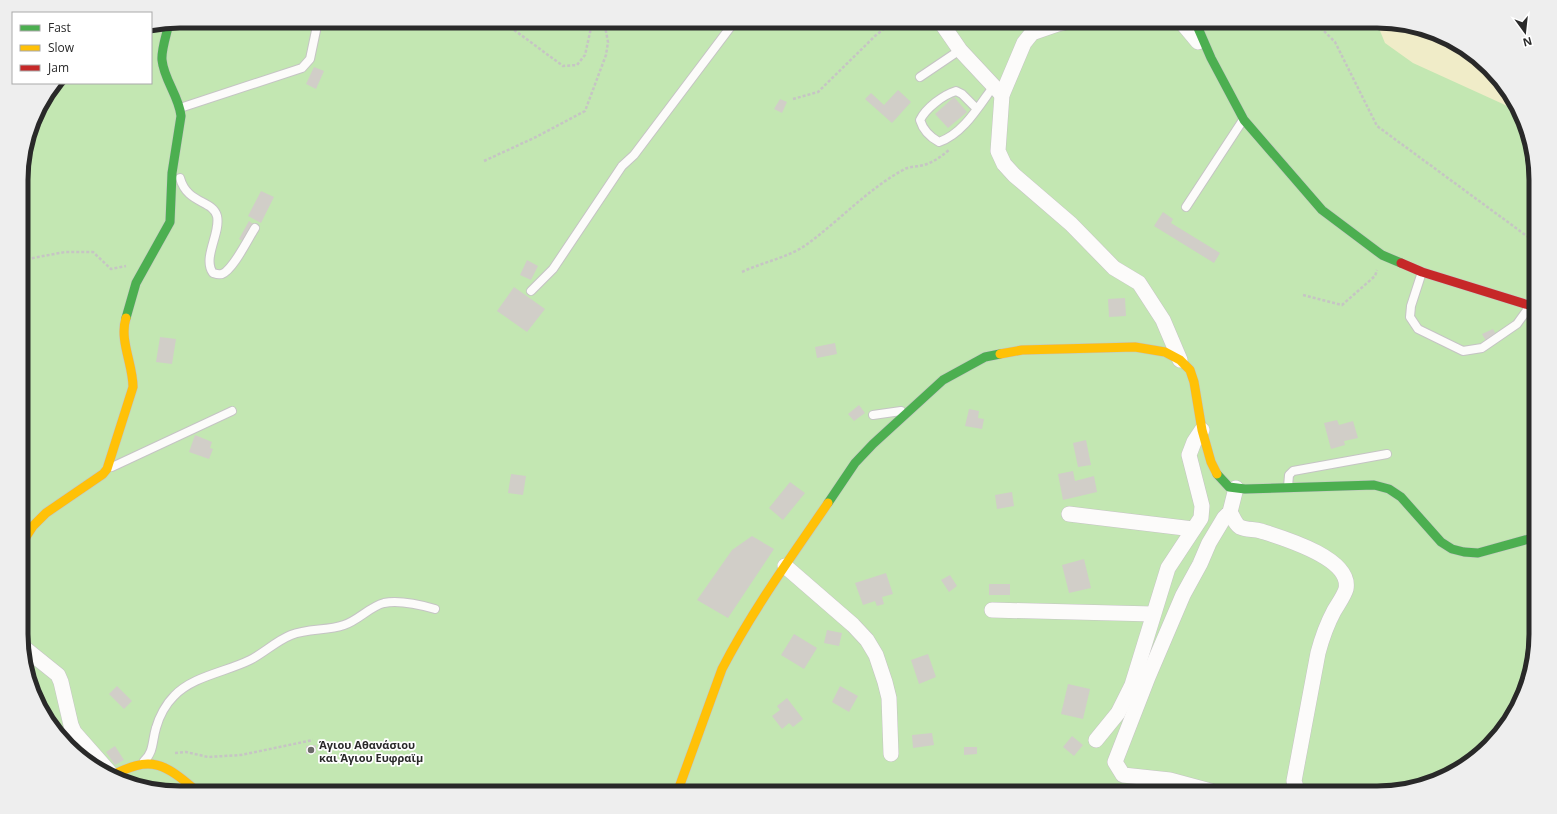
<svg xmlns="http://www.w3.org/2000/svg" width="1557" height="814" font-family="'Open Sans',sans-serif">
<style>
.green{fill:#c3e7b2}
.sand{fill:#f0ecc8}
.building{fill:#d1cec8}
.lines{fill:none;stroke-linecap:round;stroke-linejoin:round}
.lane-casing{stroke:#c5c4c4;stroke-width:10}
.street-casing{stroke:#c5c4c4;stroke-width:16}
.fast-casing{stroke:#c5c4c4;stroke-width:10}
.slow-casing{stroke:#c5c4c4;stroke-width:10}
.jam-casing{stroke:#c5c4c4;stroke-width:10}
.path{stroke:#c6c5c4;stroke-width:2.5;stroke-dasharray:3 2;stroke-linecap:butt}
.lane{stroke:#fcfbfa;stroke-width:8}
.street{stroke:#fcfbfa;stroke-width:15}
.fast{stroke:#4caf50;stroke-width:9}
.slow{stroke:#ffc107;stroke-width:9}
.jam{stroke:#c62828;stroke-width:9}
.poi-dot{fill:#6c6b68;stroke:#fff;stroke-width:1.5}
.labels{text-anchor:middle;dominant-baseline:central;stroke-width:3.5;stroke-linejoin:round;paint-order:stroke}
.poi-label{font-size:11px;font-weight:bold;fill:#292929;stroke:#fff;text-anchor:start}
.rim{fill:none;stroke:#292929;stroke-width:5}
</style>
<rect width="100%" height="100%" fill="#e8e5dd"/>
<!-- green -->
<polygon class="green" points="180,21 1377,21 1448,37 1482,61 1509,91 1535,159 1536,635 1520,705 1496,739 1465,766 1428,785 1388,793 180,793 109,777 75,754 48,723 22,655 21,169 37,109 58,83 151,83 151,27"/>
<!-- sand -->
<polygon class="sand" points="1376,21 1448,37 1482,61 1509,91 1517,112 1503,104 1413,63 1385,43"/>
<!-- building -->
<g class="building">
<polygon points="314,67 324,71 316,89 306,84"/>
<polygon points="898,90 911,102 892,123 865,99 871,93 884,105"/>
<polygon points="954,97 967,112 948,128 935,114"/>
<polygon points="780,99 787,102 782,113 774,109"/>
<polygon points="261,191 274,197 261,223 248,216"/>
<polygon points="1163,212 1173,219 1171,223 1220,253 1214,263 1154,226"/>
<polygon points="249,221 253,224 244,241 239,239"/>
<polygon points="527,260 538,266 531,280 520,275"/>
<polygon points="514,287 545,309 527,332 497,311"/>
<polygon points="1125,298 1126,316 1109,317 1108,299"/>
<polygon points="1493,329 1497,336 1486,341 1482,334"/>
<polygon points="160,337 176,339 172,364 156,362"/>
<polygon points="835,343 837,354 817,358 815,347"/>
<polygon points="859,405 865,413 854,421 848,414"/>
<polygon points="969,409 979,411 978,418 984,419 982,429 965,426"/>
<polygon points="1337,420 1339,425 1353,421 1358,438 1344,441 1345,445 1331,449 1324,423"/>
<polygon points="195,435 212,442 210,448 213,449 209,459 189,452"/>
<polygon points="1086,440 1091,465 1078,467 1073,443"/>
<polygon points="1073,471 1075,481 1094,476 1097,492 1063,500 1058,474"/>
<polygon points="511,474 526,476 523,495 508,493"/>
<polygon points="790,482 805,493 783,520 769,508"/>
<polygon points="1012,492 1014,506 997,509 995,495"/>
<polygon points="752,536 774,549 728,618 697,600 732,550"/>
<polygon points="1084,559 1091,588 1069,593 1062,565"/>
<polygon points="886,573 893,594 882,597 884,604 877,606 875,601 863,605 855,583"/>
<polygon points="950,575 957,586 949,592 941,580"/>
<rect x="989" y="584" width="21" height="11"/>
<polygon points="827,630 842,633 839,646 824,643"/>
<polygon points="794,634 817,648 804,669 781,655"/>
<polygon points="928,654 936,677 919,684 911,660"/>
<polygon points="1068,684 1090,689 1083,719 1061,714"/>
<polygon points="117,686 132,701 124,709 109,694"/>
<polygon points="840,686 858,696 849,712 832,702"/>
<polygon points="787,698 803,719 793,727 789,723 782,729 772,716 780,710 777,706"/>
<polygon points="932,733 934,745 913,748 912,735"/>
<polygon points="1072,736 1083,745 1074,756 1063,747"/>
<polygon points="316,745 316,753 306,754 306,746"/>
<polygon points="115,746 124,760 115,765 106,752"/>
<polygon points="964,747 977,747 977,754 964,755"/>
<polygon points="75,754 85,754 85,760"/>
</g>
<g class="lines">
<defs>
<g id="lane">
<polyline points="920,77 960,50"/>
<polyline points="180,108 302,68 310,59 318,21"/>
<path d="M977,109L962,94L956,91C943,95 926,108 920,120C923,130 930,137 939,142C963,134 979,106 993,87"/>
<path d="M180,178C187,204 213,200 217,216C221,233 202,258 213,273C216,274 218,275 222,274C233,270 248,239 255,228"/>
<polyline points="1186,207 1243,120"/>
<polyline points="1422,272 1411,306 1410,317 1418,329 1463,351 1482,348 1517,324 1530,306"/>
<polyline points="531,291 553,269 622,166 634,155 735,21"/>
<polyline points="873,415 901,411"/>
<polyline points="112,467 232,411"/>
<polyline points="1288,487 1289,475 1293,471 1387,454"/>
<path d="M144,761C154,752 152,741 156,728C159,717 166,704 174,696C193,676 226,672 250,660C264,653 276,641 291,635C308,628 327,631 344,625C359,620 369,607 384,603C399,600 421,605 435,609"/>
</g>
<g id="street">
<polyline points="940,21 960,50 1002,95"/>
<polyline points="1072,21 1058,24 1032,33 1024,43 1002,95 998,151 1004,164 1014,175 1071,224 1114,268 1139,283 1163,320 1180,360"/>
<polyline points="1177,21 1183,24 1198,42"/>
<path d="M1230,512C1233,517 1235,524 1240,527C1246,530 1254,529 1261,531C1283,538 1352,558 1346,589C1344,596 1338,604 1334,611C1327,624 1322,638 1318,653L1294,781L1298,793"/>
<polyline points="1069,514 1193,529"/>
<polyline points="785,566 853,625 867,640 876,655 885,682 889,698 891,754"/>
<polyline points="992,610 1153,614"/>
<polyline points="22,646 58,675 61,682 71,725 74,732 112,775"/>
<polyline points="1096,740 1118,713 1132,685 1168,568 1201,518 1202,506 1189,455 1194,442 1202,430"/>
<polyline points="1218,793 1170,780 1123,775 1115,762 1148,677 1183,595 1200,564 1209,543 1224,518 1230,512 1236,488"/>
</g>
<g id="fast">
<polyline points="1195,21 1211,58 1244,120 1322,210 1382,255 1401,263"/>
<path d="M126,318L136,283L170,222L172,173L181,116C179,96 164,80 162,60C161,50 167,33 169,23"/>
<polyline points="1217,474 1229,487 1245,489 1374,485 1389,489 1401,497 1441,542 1452,549 1464,552 1478,553 1536,537"/>
<polyline points="828,503 855,463 873,444 943,380 985,357 1000,354"/>
</g>
<g id="slow">
<polyline points="1000,354 1022,350 1135,347 1165,352 1180,360 1190,370 1194,382 1202,430 1211,462 1217,474"/>
<path d="M22,543L33,526L46,513L103,474L107,469L133,387C133,364 119,340 126,318"/>
<path d="M109,777C152,754 164,763 199,793"/>
<path d="M677,793L722,669C752,611 791,557 828,503"/>
</g>
<polyline id="jam" points="1401,263 1422,272 1535,307"/>
</defs>
<!-- lane casing -->
<use href="#lane" class="lane-casing"/>
<!-- street casing -->
<use href="#street" class="street-casing"/>
<!-- fast casing -->
<use href="#fast" class="fast-casing"/>
<!-- slow casing -->
<use href="#slow" class="slow-casing"/>
<!-- jam casing -->
<use href="#jam" class="jam-casing"/>
<!-- path -->
<g class="path">
<polyline points="502,21 563,66 577,65 585,55 591,28 597,21"/>
<polyline points="1313,21 1316,23 1335,42 1377,126 1535,242"/>
<polyline points="793,99 818,92 875,36 894,21"/>
<polyline points="484,161 536,137 585,111 606,55 608,42 604,21"/>
<polyline points="22,260 65,252 93,252 111,269 126,266"/>
<path d="M742,272C763,262 787,258 806,245C839,221 868,189 903,170C909,166 917,167 924,165C934,162 942,156 950,149"/>
<polyline points="1303,295 1342,305 1375,276 1377,270"/>
<polyline points="22,377 24,372 25,340"/>
<polyline points="175,753 186,752 208,757 241,755 313,740"/>
</g>
<!-- lane -->
<use href="#lane" class="lane"/>
<!-- street -->
<use href="#street" class="street"/>
<!-- fast -->
<use href="#fast" class="fast"/>
<!-- slow -->
<use href="#slow" class="slow"/>
<!-- jam -->
<use href="#jam" class="jam"/>
</g>
<!-- markers -->
<circle class="poi-dot" cx="311" cy="750" r="4"/>
<g class="labels">
<!-- poi labels -->
<g class="poi-label">
<text x="319" y="744">Άγιου Αθανάσιου<tspan x="319" dy="13">και Άγιου Ευφραϊμ</tspan></text>
</g>
</g>
<!-- crop -->
<path d="M0 0H1557V814H0ZM180 28H1377A152 152 0 0 1 1529 180V634A152 152 0 0 1 1377 786H180A152 152 0 0 1 28 634V180A152 152 0 0 1 180 28Z" fill="#eee" fill-rule="evenodd"/>
<path class="rim" d="M180 28H1377A152 152 0 0 1 1529 180V634A152 152 0 0 1 1377 786H180A152 152 0 0 1 28 634V180A152 152 0 0 1 180 28Z"/>
<!-- legend -->
<rect x="12" y="12" width="140" height="72" fill="#ffffff" stroke="#a9a9a9"/>
<rect x="20" y="25" width="20" height="6" fill="#4caf50" stroke="#a9a9a9"/>
<text x="48" y="32" font-size="12" fill="#292929">Fast</text>
<rect x="20" y="45" width="20" height="6" fill="#ffc107" stroke="#a9a9a9"/>
<text x="48" y="52" font-size="12" fill="#292929">Slow</text>
<rect x="20" y="65" width="20" height="6" fill="#c62828" stroke="#a9a9a9"/>
<text x="48" y="72" font-size="12" fill="#292929">Jam</text>
<!-- north arrow -->
<g transform="translate(1525 32) rotate(165)" stroke="#ffffff" stroke-width="3" paint-order="stroke">
<path d="M0-3L7 15L0 10L-7 15Z" fill="#292929"/>
<text y="-6" font-size="11" font-weight="bold" text-anchor="middle" fill="#292929">N</text>
</g>
</svg>
